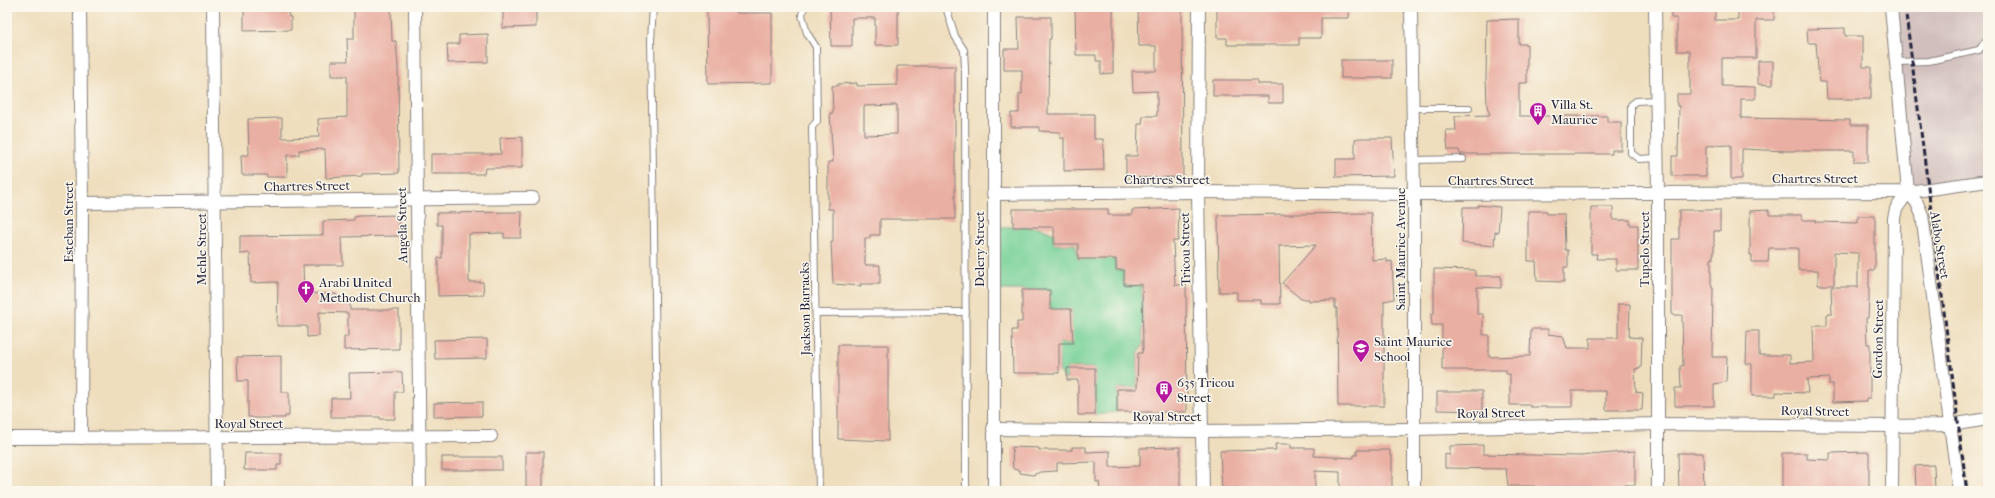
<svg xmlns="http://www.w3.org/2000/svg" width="1995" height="498" font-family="'IM FELL French Canon',serif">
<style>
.industrial{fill:#d1bfbd}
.green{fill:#78d198;stroke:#4d7a6a}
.building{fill:#eaafa3;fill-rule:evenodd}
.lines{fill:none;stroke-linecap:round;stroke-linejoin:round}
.lane-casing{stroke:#88807c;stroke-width:8}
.street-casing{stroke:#88807c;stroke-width:14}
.lane{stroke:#fff;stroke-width:6}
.street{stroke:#fff;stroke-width:12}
.rail{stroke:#22223b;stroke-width:3;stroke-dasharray:6 3;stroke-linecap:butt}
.labels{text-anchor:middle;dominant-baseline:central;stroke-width:3;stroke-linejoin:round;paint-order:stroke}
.poi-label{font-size:13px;fill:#22223b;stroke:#fbf7ec;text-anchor:start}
.street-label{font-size:13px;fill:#22223b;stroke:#fbf7ec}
</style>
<rect width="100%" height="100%" fill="#fbf7ec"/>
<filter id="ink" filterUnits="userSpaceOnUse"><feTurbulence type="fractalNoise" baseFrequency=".025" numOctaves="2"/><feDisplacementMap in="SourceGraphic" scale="8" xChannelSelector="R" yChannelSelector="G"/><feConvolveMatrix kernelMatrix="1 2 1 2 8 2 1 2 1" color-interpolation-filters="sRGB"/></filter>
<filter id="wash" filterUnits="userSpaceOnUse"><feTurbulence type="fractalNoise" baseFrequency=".012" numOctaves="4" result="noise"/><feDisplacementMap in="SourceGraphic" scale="16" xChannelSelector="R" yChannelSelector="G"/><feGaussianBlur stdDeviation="0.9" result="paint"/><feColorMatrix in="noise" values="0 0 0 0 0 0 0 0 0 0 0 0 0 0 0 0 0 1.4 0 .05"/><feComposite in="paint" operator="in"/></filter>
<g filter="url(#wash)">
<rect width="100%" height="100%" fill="#efdebe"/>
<!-- industrial -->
<polygon class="industrial" points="1889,7 1988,7 1988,180 1908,192"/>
<!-- green -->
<polygon class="green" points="993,227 1038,227 1054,234 1054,244 1075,244 1078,259 1088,259 1088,254 1095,254 1097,259 1108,259 1114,254 1116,270 1124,270 1124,285 1142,286 1143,345 1138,353 1137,387 1117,389 1117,412 1095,415 1095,368 1067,368 1067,380 1059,373 1059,359 1055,343 1072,343 1071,309 1059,309 1059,319 1050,315 1050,290 993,290"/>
<g id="blocks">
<!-- building -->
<g class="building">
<polygon points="354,7 391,7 392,41 396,41 398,67 399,173 362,174 362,176 326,178 325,149 299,150 299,155 287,155 287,177 267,177 267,175 242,175 241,155 249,155 248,119 282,118 282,138 319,137 318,119 347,117 347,76 331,76 331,61 348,61 347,39 354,39"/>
<polygon points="503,7 536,7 536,27 503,28"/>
<polygon points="830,7 898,7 898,45 875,45 875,18 852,18 852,46 831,46"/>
<polygon points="1075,7 1113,7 1113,73 1101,74 1101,61 1096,61 1096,55 1076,55"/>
<polygon points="1138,7 1182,7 1183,177 1126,178 1126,156 1137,156 1138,124 1142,124 1143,116 1157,116 1157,91 1133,92 1132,71 1156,71 1156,46 1139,46"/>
<polygon points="1217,7 1349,7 1349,18 1321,18 1321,38 1299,38 1299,45 1227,45 1227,38 1217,38"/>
<polygon points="1671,7 1715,7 1715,20 1738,20 1738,7 1774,7 1774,20 1756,20 1756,58 1722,58 1722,86 1755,87 1755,99 1741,99 1741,118 1850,120 1850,125 1868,125 1868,162 1854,162 1854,151 1787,151 1742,149 1742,179 1731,179 1731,145 1706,146 1706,176 1672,176 1672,156 1678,156 1679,106 1677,106 1677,94 1690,94 1690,51 1677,51 1677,18 1671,18"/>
<polygon points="244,10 288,10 289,17 291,17 291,30 244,31"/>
<polygon points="707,10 737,10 737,13 772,13 772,83 708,84"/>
<polygon points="1018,17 1051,17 1051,39 1049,39 1048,114 1094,114 1094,139 1103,139 1104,170 1064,171 1064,138 1060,138 1060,132 1039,131 1039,127 1011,127 1011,113 1019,113 1019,94 1022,94 1022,70 1004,70 1004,49 1019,49"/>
<polygon points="1519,19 1519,44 1527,44 1527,83 1519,83 1519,116 1607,116 1607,122 1621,122 1621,150 1612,150 1612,154 1460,154 1459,150 1448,150 1446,130 1456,130 1455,116 1490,115 1487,106 1486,77 1487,20"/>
<polygon points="1845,28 1845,36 1863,36 1863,67 1871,67 1871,99 1827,99 1826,82 1819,82 1816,43 1808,43 1807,29"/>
<polygon points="488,34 488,62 448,63 447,44 459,44 459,35"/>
<rect x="1341" y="60" width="51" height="18"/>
<polygon points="1758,61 1773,61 1773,85 1758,84"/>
<path d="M897,66H955V219H880V235H870V238H865V265H880V284H860L861,286L833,284L831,242H833V209H828V162H833L830,113H833L832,86H838V84L857,83V86L897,85ZM897,105V134L864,135V106Z"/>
<polygon points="1213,80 1257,80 1257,84 1283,84 1283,103 1268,103 1268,96 1213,96"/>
<polygon points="522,137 522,168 485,168 484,174 431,174 431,154 501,154 500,138"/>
<polygon points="1359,138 1392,138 1394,176 1336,177 1336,159 1355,159 1355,139"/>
<polygon points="1478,205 1500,207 1498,233 1495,232 1494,246 1462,243 1463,207 1478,207"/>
<polygon points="1591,207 1613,207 1613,220 1630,220 1630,225 1638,225 1638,270 1616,270 1616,259 1596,259 1597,254 1591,254"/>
<polygon points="1179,208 1178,241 1173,241 1175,285 1186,285 1187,412 1117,412 1117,389 1137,389 1138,353 1142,353 1143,348 1142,284 1124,285 1124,270 1116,270 1116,259 1078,259 1078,244 1054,244 1054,227 1013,227 1013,209 1108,209 1108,215 1132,215 1132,210"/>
<polygon points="1679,210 1720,210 1720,231 1714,231 1714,254 1713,254 1713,259 1711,259 1711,283 1712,288 1713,288 1712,357 1727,357 1726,382 1714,384 1714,406 1675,406 1675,388 1681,388 1680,366 1683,366 1682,315 1672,315 1672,239 1679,239"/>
<polygon points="1769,210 1769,215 1802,215 1802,220 1815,220 1815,222 1858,223 1858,216 1875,216 1875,270 1869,270 1869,299 1868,318 1866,318 1867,344 1870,344 1870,398 1866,398 1866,401 1833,402 1833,384 1829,384 1829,378 1807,379 1808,393 1776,392 1776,396 1752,396 1752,364 1746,364 1747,331 1759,331 1759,355 1790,355 1790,363 1814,362 1813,326 1827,326 1827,314 1832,314 1831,287 1858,287 1858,253 1834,252 1834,285 1818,285 1818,270 1798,270 1798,248 1769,248 1768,262 1752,262 1752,255 1750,255 1750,211"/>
<polygon points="1528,211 1547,211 1547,214 1564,214 1565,250 1568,250 1568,267 1564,267 1564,282 1537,281 1536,261 1528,261"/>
<polygon points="522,212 521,238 504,238 504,233 469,234 469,282 483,282 484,295 438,296 438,258 442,258 442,225 437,225 437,213"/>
<polygon points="1371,213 1372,260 1387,259 1387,262 1392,261 1394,299 1384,301 1384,406 1338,406 1337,308 1335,308 1335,300 1309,301 1309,299 1301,299 1282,283 1316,245 1279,246 1280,304 1261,304 1261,300 1237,300 1237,292 1219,292 1218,215"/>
<polygon points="399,215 399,236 342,237 343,265 303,265 304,293 336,294 336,300 350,300 350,310 399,310 399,349 344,350 344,337 348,337 348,313 319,312 319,336 307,337 307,326 277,326 278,282 251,283 250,253 240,254 240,236 323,235 323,221 354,220 354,217 359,216"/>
<polygon points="1434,269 1475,270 1475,276 1501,276 1501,288 1477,287 1477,314 1483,314 1483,335 1489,335 1489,357 1530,356 1531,329 1548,329 1548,334 1563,336 1567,348 1590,348 1590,338 1618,338 1618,304 1630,304 1629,337 1642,338 1641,368 1635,369 1636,392 1643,393 1642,410 1606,410 1606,391 1572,391 1572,407 1530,407 1530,405 1510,405 1510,374 1506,374 1506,370 1442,370 1442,325 1432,325 1431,314 1434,314"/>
<polygon points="1022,290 1050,290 1050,309 1071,309 1073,343 1059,343 1059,373 1013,373 1012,330 1017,330 1017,322 1022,322"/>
<polygon points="487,339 487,358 435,359 434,340"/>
<polygon points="838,345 888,345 888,441 838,439"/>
<polygon points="281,356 281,392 289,392 289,416 285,416 285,418 252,418 252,417 248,417 248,381 238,381 237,357"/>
<polygon points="1067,368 1095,368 1095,415 1078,415 1078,380 1067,380"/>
<polygon points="402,372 403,392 395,392 395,419 380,419 380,417 331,417 331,398 350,398 349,373"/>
<polygon points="1463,391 1482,391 1482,411 1437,410 1437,392 1462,392"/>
<polygon points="482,402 482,416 434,417 434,403"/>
<polygon points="1275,444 1291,444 1291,448 1314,448 1314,456 1354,458 1354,455 1357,455 1357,450 1390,450 1390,456 1392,456 1392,491 1340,491 1340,472 1315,471 1315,491 1222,491 1220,451 1276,450"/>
<polygon points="1483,445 1483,454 1579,456 1635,451 1635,485 1625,485 1625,491 1596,491 1596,488 1559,488 1559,491 1535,491 1535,486 1508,486 1506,469 1445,468 1445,454 1450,455 1450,446"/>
<polygon points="1012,447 1039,448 1039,450 1072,450 1072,447 1086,447 1086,452 1110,451 1110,467 1140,466 1140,448 1180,447 1180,491 1100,491 1099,482 1096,482 1096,462 1057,463 1057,471 1040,472 1033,475 1020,473 1020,470 1013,469"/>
<rect x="526" y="452" width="17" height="39"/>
<polygon points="1869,452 1869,490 1782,491 1782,453 1807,453 1807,459 1830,460 1830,453"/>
<polygon points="245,453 281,453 281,465 277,465 277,470 244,470"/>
<polygon points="1678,453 1703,453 1704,491 1679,491"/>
<rect x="442" y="457" width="60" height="13"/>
<polygon points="1934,465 1935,491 1916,491 1915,466"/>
</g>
</g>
</g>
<g filter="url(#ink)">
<use href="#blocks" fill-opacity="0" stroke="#88807c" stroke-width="1"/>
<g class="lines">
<defs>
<g id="lane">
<polyline points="653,7 651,40 658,491"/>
<polyline points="804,7 802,15 807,33 816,47 817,121 812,127 819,491"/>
<polyline points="946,7 955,36 964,50 965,68 966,491"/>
<polyline points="1896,62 1929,61 1979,50 1988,38"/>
<polyline points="1656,100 1636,101 1631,105 1631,153 1639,159 1657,158"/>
<polyline points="1413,108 1469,108"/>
<polyline points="1414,160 1463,159"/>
<polyline points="816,313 966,312"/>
</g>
<g id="street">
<polyline points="80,7 82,203 81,438"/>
<polyline points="213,7 217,491"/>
<polyline points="415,7 420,491"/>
<polyline points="994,7 994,491"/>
<polyline points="1199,7 1198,192 1203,491"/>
<polyline points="1411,7 1414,194 1414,491"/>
<polyline points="1655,7 1658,193 1658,491"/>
<polyline points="1891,7 1908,192 1917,203 1922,215 1959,491"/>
<polyline points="993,194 1198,192 1414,194 1908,192 1988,181"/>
<polyline points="82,203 533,198"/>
<polyline points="993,429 1202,431 1413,429 1659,424 1892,426 1950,425 1988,419"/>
<polyline points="7,438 491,436"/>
<polyline points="1892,491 1894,218 1896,209 1908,192"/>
</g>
</defs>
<!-- lane casing -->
<use href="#lane" class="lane-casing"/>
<!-- street casing -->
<use href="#street" class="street-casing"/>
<!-- lane -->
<use href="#lane" class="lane"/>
<!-- street -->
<use href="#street" class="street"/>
<!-- rail -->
<polyline class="rail" points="1905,7 1967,491"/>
</g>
</g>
<!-- icons -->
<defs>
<symbol id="building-pin" viewBox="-11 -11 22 30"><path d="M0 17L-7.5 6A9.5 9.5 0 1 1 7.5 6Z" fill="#b5179e" stroke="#fbf7ec"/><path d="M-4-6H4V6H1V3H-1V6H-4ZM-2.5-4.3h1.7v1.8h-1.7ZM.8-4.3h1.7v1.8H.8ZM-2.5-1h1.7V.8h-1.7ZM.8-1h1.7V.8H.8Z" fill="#fff"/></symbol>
<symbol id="church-pin" viewBox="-11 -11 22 30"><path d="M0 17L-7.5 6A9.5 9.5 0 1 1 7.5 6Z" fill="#b5179e" stroke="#fbf7ec"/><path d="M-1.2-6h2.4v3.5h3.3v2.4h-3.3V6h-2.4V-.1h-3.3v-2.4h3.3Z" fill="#fff"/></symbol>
<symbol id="school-pin" viewBox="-11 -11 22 30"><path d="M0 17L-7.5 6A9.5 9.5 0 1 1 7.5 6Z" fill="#b5179e" stroke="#fbf7ec"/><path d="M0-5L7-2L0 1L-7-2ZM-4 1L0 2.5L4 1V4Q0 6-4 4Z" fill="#fff"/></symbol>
</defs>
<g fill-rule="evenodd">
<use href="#building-pin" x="1528" y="101" width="20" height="27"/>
<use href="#church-pin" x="296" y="279" width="20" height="27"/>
<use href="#school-pin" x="1351" y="338" width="20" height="27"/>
<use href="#building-pin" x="1154" y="379" width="20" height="27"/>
</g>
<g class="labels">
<!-- poi labels -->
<g class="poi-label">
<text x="1551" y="104">Villa St.<tspan x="1551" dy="15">Maurice</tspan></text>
<text x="319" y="282">Arabi United<tspan x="319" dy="15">Methodist Church</tspan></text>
<text x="1374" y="341">Saint Maurice<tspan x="1374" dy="15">School</tspan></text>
<text x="1177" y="382">635 Tricou<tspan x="1177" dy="15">Street</tspan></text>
</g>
<!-- street labels -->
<g class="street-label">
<text x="1815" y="178">Chartres Street</text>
<text x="1167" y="179">Chartres Street</text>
<text x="1491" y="180">Chartres Street</text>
<text transform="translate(307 186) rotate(-1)">Chartres Street</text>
<text transform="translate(68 222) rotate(-90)">Esteban Street</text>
<text transform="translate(402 225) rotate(-91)">Angela Street</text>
<text transform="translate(1940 245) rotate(81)">Alabo Street</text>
<text transform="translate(201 249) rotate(-90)">Mehle Street</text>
<text transform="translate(979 249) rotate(-90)">Delery Street</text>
<text transform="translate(1185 249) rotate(-91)">Tricou Street</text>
<text transform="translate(1400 249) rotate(-90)">Saint Maurice Avenue</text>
<text transform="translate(1644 249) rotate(-90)">Tupelo Street</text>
<text transform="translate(805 309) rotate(-91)">Jackson Barracks</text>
<text transform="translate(1878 339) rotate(-89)">Gordon Street</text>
<text transform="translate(1815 411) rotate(1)">Royal Street</text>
<text transform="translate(1491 413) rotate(-1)">Royal Street</text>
<text x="1167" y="416">Royal Street</text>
<text x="249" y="423">Royal Street</text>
</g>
</g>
<!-- margin -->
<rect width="1995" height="498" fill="none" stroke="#fbf7ec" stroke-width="24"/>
</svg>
